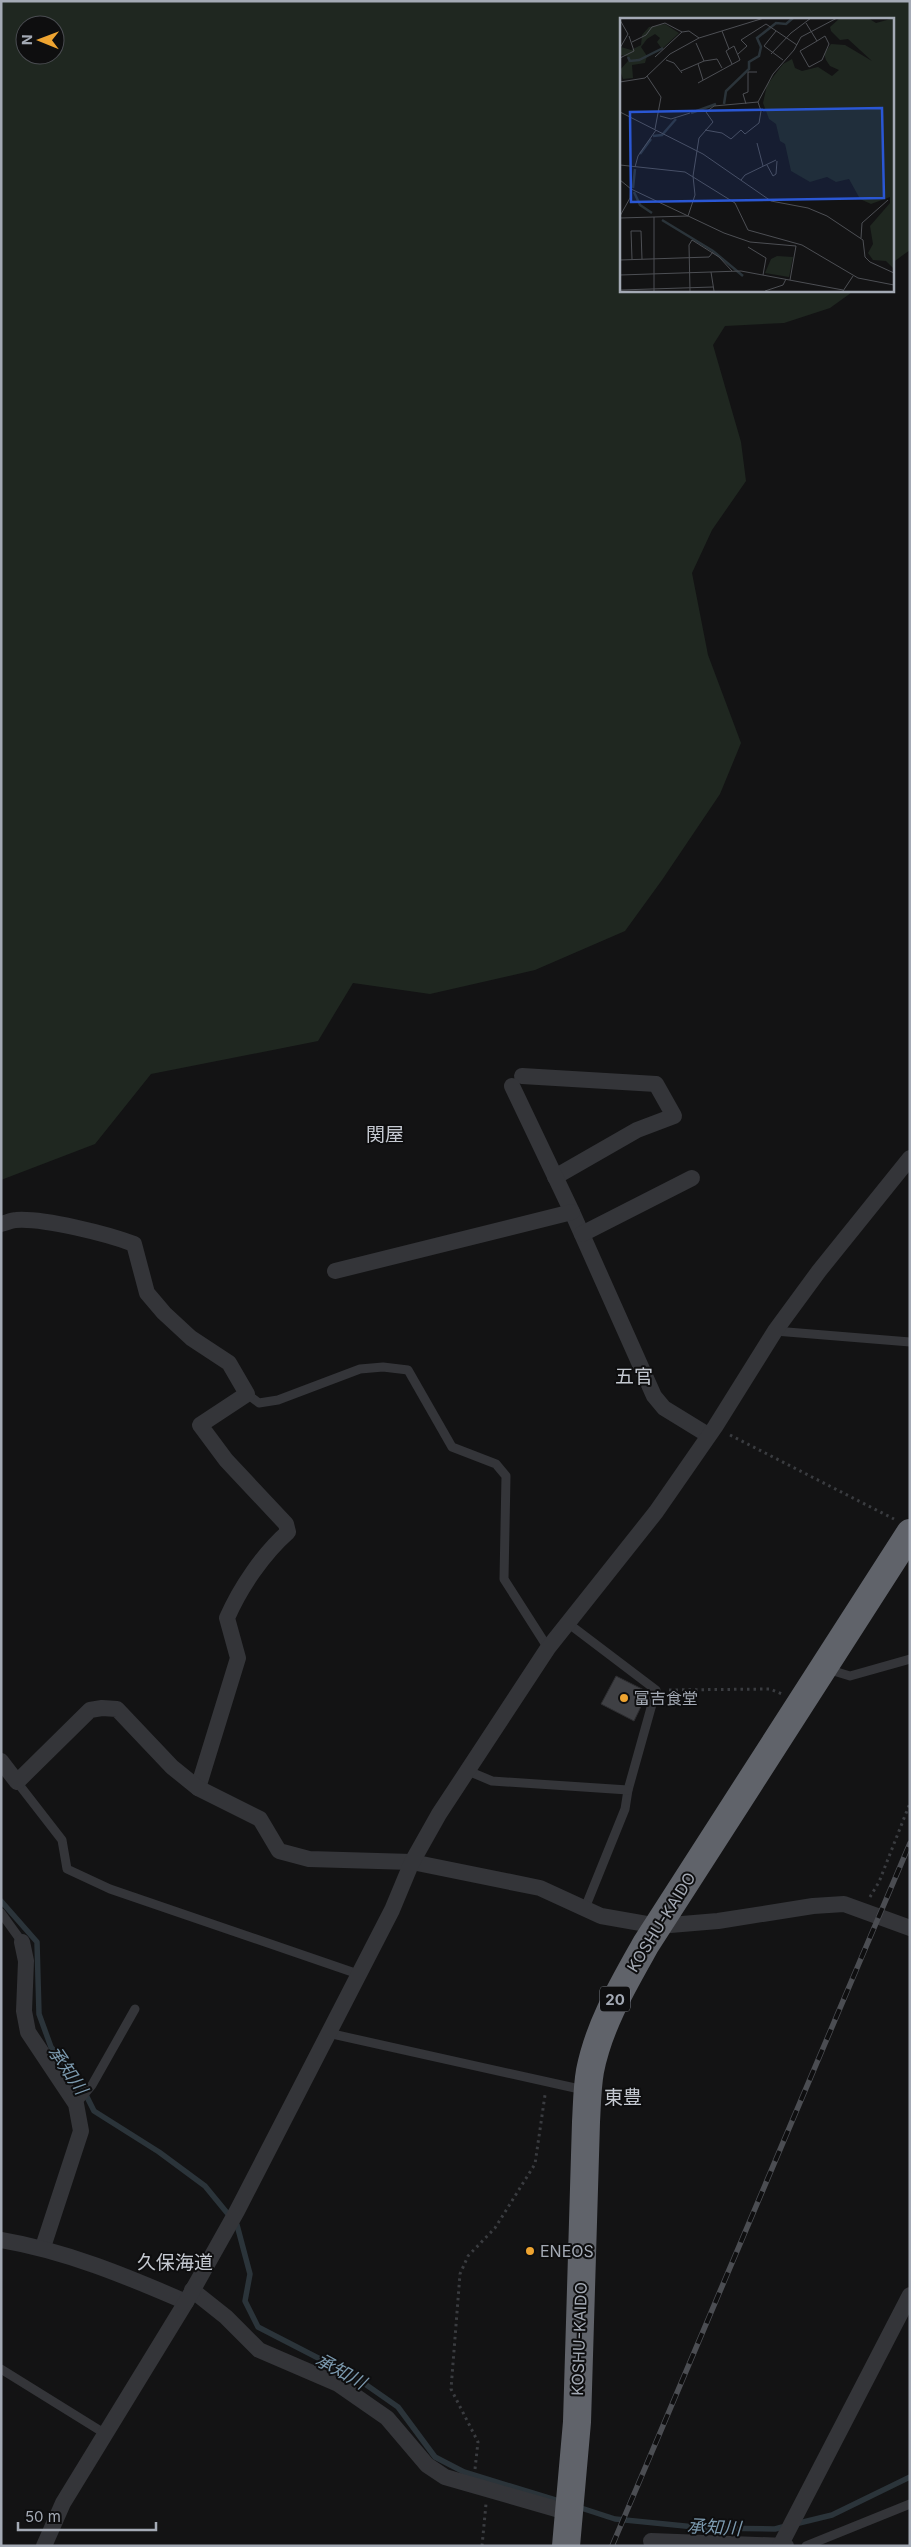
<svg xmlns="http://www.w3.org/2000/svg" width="911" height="2547" font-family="Inter,'Noto Sans JP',sans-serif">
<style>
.green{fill:#1f2720;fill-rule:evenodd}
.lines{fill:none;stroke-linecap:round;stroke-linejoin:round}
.stream{stroke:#2b343a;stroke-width:5.5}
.building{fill:#3f4044;stroke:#2d2d30}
.path{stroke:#3a3c40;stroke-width:3;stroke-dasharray:2.5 4;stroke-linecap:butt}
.lane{stroke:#343539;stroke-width:9}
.street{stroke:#343539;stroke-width:16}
.highway{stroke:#60636a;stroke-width:28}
.rail-casing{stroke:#4b4d52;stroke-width:5.5}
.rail{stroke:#0e0e0f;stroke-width:4;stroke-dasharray:11;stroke-linecap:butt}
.poi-dot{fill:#eea431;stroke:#0e0e0f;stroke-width:2}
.labels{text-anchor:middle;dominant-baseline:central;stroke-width:4;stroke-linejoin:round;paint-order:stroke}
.shield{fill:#0e0e0f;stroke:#777b83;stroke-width:1}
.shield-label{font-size:15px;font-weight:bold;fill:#a4aab5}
.poi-label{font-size:16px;fill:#a4aab5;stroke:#0e0e0f;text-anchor:start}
.street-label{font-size:16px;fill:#a4aab5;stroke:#0e0e0f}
.water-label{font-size:18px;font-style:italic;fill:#7c9aaf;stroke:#0e0e0f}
.quarter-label{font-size:19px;fill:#c5c9d1;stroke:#0e0e0f}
.inset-river{fill:none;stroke:#2b343a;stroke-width:2.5}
.inset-road{fill:none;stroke:#4d4f54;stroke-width:1}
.view{fill:#2a57d4;fill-opacity:0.15;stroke:#2a57d4;stroke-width:2.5}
.inset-edge{fill:none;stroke:#a4aab5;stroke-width:2.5}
</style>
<rect width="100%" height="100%" fill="#131314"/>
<!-- green -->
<path class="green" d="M1,1H910V250L892,263V19H621V290H855L830,308L784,323L725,326L713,345L741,442L746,481L712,530L692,573L708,655L741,743L720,794L662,880L625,931L535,970L430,994L353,983L318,1041L151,1074L95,1144L1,1180ZM25,25H55V55H25Z"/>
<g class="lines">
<!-- stream -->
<g class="stream">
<polyline points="1,1901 37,1942 39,2014 51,2047 80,2083 94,2111 159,2152 205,2186 237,2225 250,2274 245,2301 258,2327 355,2377 398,2407 435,2457 464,2472 562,2502"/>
<polyline points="578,2507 615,2519 705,2528 775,2529 786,2526"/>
<polyline points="795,2524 832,2515 910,2477"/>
</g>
</g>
<!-- building -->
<polygon class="building" points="616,1676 648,1692 634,1721 601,1704"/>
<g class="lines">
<!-- path -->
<g class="path">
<polyline points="730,1435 894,1519"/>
<polyline points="669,1690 770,1689 782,1694"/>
<polyline points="870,1897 879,1882 910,1803"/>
<polyline points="475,2469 478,2442 451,2389 460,2274 468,2256 495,2228 535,2164 545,2095"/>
<polyline points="482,2546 486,2504"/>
</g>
<!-- lane -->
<g class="lane">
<polyline points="775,1331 910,1342"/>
<polyline points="247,1394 259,1403 278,1400 360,1369 383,1367 408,1370 452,1447 496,1464 506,1476 504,1579 548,1648"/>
<polyline points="569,1624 656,1690 628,1790 625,1809 585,1908"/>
<polyline points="827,1669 850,1676 910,1659"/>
<polyline points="468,1771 492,1781 628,1790"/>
<polyline points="17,1782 62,1840 67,1869 110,1889 358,1974"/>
<polyline points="1,1913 22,1942"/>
<polyline points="328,2033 584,2090"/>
<polyline points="76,2104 92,2085 135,2009"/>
<polyline points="1,2369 104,2433"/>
<polyline points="806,2546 910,2504"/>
</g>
<!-- street -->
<g class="street">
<polyline points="522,1076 656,1084 674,1116 637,1130 555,1177"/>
<polyline points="512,1086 572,1212 654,1396 664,1408 708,1435"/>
<path d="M1,1224C6,1223 11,1220 16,1220C44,1218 108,1234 134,1244L147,1293L164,1313L191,1338L229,1363L247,1394L200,1425L226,1460L286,1524L288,1532C263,1554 240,1588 227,1618L238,1658L198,1788"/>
<polyline points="582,1234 692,1178"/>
<polyline points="335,1271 572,1212"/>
<polyline points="1,1761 17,1782 90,1710 102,1708 117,1709 172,1767 198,1788 260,1819 279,1851 309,1859 412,1862 540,1888 601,1916 658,1926 718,1921 813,1906 844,1904 910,1928"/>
<polyline points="22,1942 26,1961 24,2011 28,2032 76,2104 81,2131 43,2247"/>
<path d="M1,2240C66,2251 126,2276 186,2302"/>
<polyline points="192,2290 226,2317 259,2350 338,2384 387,2418 427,2465 445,2477 570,2513"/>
<polyline points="651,2541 786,2546"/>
<polyline points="44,2546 63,2503 186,2302 237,2211 392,1910 412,1862 439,1814 548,1648 656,1512 715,1427 775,1331 819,1271 910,1158"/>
<polyline points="780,2546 910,2295"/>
</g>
<!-- highway -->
<path class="highway" d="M566,2546L577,2422L586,2122C587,2105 587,2088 590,2071C599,2025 623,1985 646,1944L910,1533"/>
<defs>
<polyline id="rail" points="612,2546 910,1843"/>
</defs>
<!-- rail casing -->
<use href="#rail" class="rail-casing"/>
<!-- rail -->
<use href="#rail" class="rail"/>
</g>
<!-- markers -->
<g class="poi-dot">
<circle cx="624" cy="1698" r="5"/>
<circle cx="530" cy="2251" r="5"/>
</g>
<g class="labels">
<!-- shield labels -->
<rect class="shield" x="600" y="1986.5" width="30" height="25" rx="4"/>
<g class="shield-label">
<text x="615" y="1999">20</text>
</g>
<!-- poi labels -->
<g class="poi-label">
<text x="634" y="1698">富吉食堂</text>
<text x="540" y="2251">ENEOS</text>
</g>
<!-- street labels -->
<g class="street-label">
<text transform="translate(661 1922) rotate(-58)">KOSHU-KAIDO</text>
<text transform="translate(579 2339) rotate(-88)">KOSHU-KAIDO</text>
</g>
<!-- water labels -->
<g class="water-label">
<text transform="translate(68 2070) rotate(56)">承知川</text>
<text transform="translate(341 2371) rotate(29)">承知川</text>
<text transform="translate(714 2527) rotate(3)">承知川</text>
</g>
<!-- quarter labels -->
<g class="quarter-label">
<text x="385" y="1134">関屋</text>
<text x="634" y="1376">五官</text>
<text x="623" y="2097">東豊</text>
<text x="175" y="2262">久保海道</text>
</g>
</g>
<!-- overview -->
<g transform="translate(620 18)">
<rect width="274" height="274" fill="#131314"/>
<path d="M220,0H248L256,5L274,0V251L266,243L253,242L248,235L253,226L250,208L270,185V179L251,186L240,181L229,161L216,164L207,159L190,164L171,153L165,126L160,123L156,106L149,101L143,85L147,67L163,46L172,41L175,50L182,53L198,49L212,58L219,52L210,48L206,42L204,36L211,26L225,27L252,43L228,21L220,22L211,13L210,9ZM45,6L59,15L42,31L37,24L40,20L35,16L27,21L21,29L27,38L25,45L12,47L13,60L3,61L0,52L8,43L7,38L0,37L1,29L11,32L21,27L22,17L29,9ZM157,238L173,239L169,259L145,255L151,241Z" fill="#1f2720"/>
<path class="inset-river" d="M8,39L10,43L19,42L43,30M104,86L106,73L129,51V44L139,38L141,29L137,20L156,5L166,6L173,0M71,95L96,86M33,118L42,117L56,101M20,136L31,121M13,170L15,151M14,174L20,187L32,195M42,202L93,233L123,258"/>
<path class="inset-road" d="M0,2L8,16L0,30M186,5L197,23L205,18L209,26L202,42L189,49L180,33L197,23M156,13L144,28L163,42M12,24L26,17L32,9L45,5L62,14M109,31L106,33L112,46M118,36L127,28L121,22L146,6L177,27M151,36L171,15L191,0M35,39L62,14L69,13L79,20M0,40L14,33L9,18M46,42L54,45L62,55M84,43L97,41L102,50M78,46L83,62M61,53L84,43L76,25M27,58L41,79L35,111M0,64L25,60L50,36L79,20L144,0M78,65L120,42L114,28L109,31L102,13M126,86L123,76L128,74V54H137M0,94L83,136L151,183L188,190L207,198L243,222L245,239L250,244L274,255M40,98L51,101L70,95M85,112L102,115L111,121L121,112L125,116L139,105L141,93L138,84M137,125L143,148M0,147L65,154L115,185L128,212L182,227L238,260L274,267M147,147L153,158L156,156L157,143M15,149L18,138L36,112M0,162L11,171L104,215L130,224L176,228L170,262M121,162L125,157L156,142M0,198L10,180L11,158M0,200L68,198L75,177L73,158L79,120L93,104L86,94L94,88L138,84L153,56L174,32L181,19L217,0M241,220L242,205L268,182M128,229L146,240L143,257M12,241L11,213H21L22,241M0,242L89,239L93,234M91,254L94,273M0,257L121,253L223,272M0,272L93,269M34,273V199M70,273L69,227L72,222L99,239L112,253M145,273L163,267L166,261M223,273L233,258"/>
<path class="view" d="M262,90L264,180L11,184L10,94Z"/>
<rect width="274" height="274" class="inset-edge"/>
</g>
<!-- border -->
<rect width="911" height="2547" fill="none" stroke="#a4aab5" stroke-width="5"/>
<!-- north arrow -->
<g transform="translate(40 40) rotate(271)"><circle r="24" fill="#0e0e0f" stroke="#4a4c51"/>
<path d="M0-4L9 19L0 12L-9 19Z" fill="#eea431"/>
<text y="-8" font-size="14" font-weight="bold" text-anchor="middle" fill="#a4aab5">N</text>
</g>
<!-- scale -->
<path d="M18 2522v8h138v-8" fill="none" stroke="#a4aab5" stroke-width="2.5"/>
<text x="25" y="2522" font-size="15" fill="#a4aab5" stroke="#0e0e0f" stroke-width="4" paint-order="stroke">50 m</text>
</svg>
